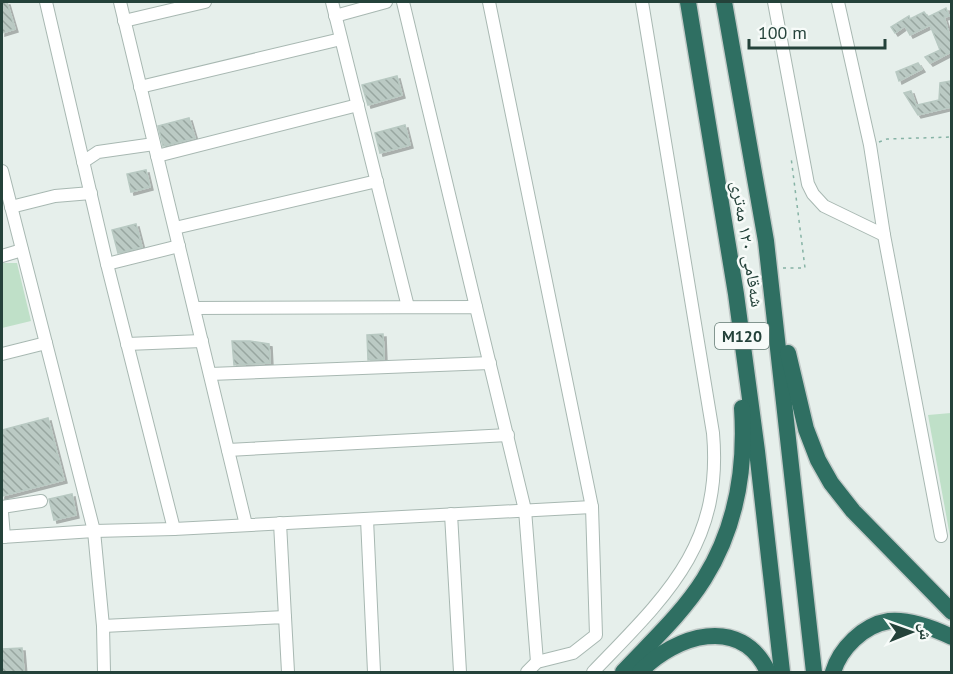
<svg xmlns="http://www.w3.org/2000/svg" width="953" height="674" font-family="'PT Sans','Noto Naskh Arabic',sans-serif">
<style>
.garden{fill:#bfe0c8}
.building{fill:url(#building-back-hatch);stroke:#b8c9c2;stroke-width:1.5;filter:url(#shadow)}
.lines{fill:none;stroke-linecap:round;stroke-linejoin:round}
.minor-casing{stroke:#a8b8b2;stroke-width:14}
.highway-casing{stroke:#c2cac8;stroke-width:19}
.path{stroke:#86b3a5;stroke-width:1.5;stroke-dasharray:3 4.5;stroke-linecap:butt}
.minor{stroke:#fff;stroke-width:12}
.highway{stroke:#2f6f62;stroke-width:16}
.labels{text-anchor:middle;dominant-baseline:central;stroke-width:5;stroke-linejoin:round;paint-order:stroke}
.shield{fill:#f7fbf9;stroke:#637a73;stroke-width:1.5}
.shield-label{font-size:16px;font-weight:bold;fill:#24423a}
.street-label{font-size:18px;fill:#24423a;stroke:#f7fbf9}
</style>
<defs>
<pattern id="building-back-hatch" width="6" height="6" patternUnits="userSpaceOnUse" patternTransform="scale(1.5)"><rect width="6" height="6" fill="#bbcac4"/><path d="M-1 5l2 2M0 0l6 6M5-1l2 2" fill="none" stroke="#98a6a0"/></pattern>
<filter id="shadow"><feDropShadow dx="3" dy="3" stdDeviation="0" flood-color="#0004"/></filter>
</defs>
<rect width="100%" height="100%" fill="#e6efeb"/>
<!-- garden -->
<g class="garden">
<polygon points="2,263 17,263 31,321 2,328"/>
<polygon points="951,413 952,413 951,542 928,415"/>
</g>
<!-- building -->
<g class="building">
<polygon points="2,2 7,2 15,29 2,33"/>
<polygon points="946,8 949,16 944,17 951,40 951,52 930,63 925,57 940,50 930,25 910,35 905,26 895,33 891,27 909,16 910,19 924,12 928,17"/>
<polygon points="918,63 922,69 899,81 896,72"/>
<polygon points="397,76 402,95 368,105 362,85"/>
<polygon points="951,81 951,107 918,115 904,93 911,91 917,108 917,105 939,100 940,83"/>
<polygon points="189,118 195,138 163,146 158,126"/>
<polygon points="405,125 410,145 380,153 375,133"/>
<polygon points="146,170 150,187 131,192 127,174"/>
<polygon points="136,224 142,247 118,253 112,230"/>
<polygon points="383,334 384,359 368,360 367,335"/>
<polygon points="232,341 250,341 269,344 270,363 234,365"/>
<polygon points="48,418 64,480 2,496 2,430"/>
<polygon points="72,494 76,515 54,520 49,499"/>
<polygon points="22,648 24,672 2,672 2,649"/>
</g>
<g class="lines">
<defs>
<g id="minor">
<polyline points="46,2 107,264 174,529"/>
<polyline points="120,2 246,525"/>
<polyline points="332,2 408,307"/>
<polyline points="403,2 476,307"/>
<polyline points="489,2 592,507 596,635 573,653 537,662 527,672"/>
<polyline points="774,2 808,184 813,194 824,206 884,235"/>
<polyline points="838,2 870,145 884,235 941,536"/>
<polyline points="335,16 386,2"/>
<polyline points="124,21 205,2"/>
<polyline points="140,87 341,39"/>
<polyline points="157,156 358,105"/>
<polyline points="83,162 98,152 154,144"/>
<polyline points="2,171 94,531 103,626 104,672"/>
<polyline points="11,207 55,196 91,193"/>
<polyline points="175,228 377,181"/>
<polyline points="2,256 22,250"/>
<polyline points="107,264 179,246"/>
<polyline points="194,308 476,307 525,510 537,662"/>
<polyline points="127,344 202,341"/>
<polyline points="2,354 46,343"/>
<polyline points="210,374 490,363"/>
<polyline points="228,450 508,435"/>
<polyline points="2,507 41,501"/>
<polyline points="2,512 4,537"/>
<polyline points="451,514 460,672"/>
<polyline points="367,519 374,672"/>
<polyline points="280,523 285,617"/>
<polyline points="2,537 94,531 174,529 592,507"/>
<polyline points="103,626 285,617 288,672"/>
<path d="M593,672C665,597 723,546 713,433L642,2"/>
</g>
<g id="highway">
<polyline points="688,2 736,294 757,451 782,672"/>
<polyline points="724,2 766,241 814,672"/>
<polyline points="788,353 806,429 818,460 831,483 853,511 952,612"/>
<path d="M623,672C650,643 682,614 704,579C736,528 746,468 742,408"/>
<path d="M640,672C675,635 741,614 768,672"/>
<path d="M833,672C840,649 863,625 889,621C909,619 933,628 952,637"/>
</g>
</defs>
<!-- minor casing -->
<use href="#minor" class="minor-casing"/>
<!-- highway casing -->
<use href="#highway" class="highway-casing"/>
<!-- path -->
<g class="path">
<polyline points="879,142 887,139 952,137"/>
<polyline points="783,268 805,268 791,157"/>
</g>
<!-- minor -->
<use href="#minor" class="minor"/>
<!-- highway -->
<use href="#highway" class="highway"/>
</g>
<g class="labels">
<!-- shield labels -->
<rect class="shield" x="715" y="323" width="54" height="26" rx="4.5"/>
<g class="shield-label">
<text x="742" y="336">M120</text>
</g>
<!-- street labels -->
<g class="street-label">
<text transform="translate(748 244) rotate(81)">شەقامی ١٢٠ مەتری</text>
</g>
</g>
<!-- border -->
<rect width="953" height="674" fill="none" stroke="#24423a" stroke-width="6"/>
<!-- north arrow -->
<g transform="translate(911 632) rotate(89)" stroke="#f7fbf9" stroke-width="4.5" paint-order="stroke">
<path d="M0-4.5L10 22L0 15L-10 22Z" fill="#24423a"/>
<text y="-9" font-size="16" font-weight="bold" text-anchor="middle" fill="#24423a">ش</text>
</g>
<!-- scale -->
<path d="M749 39v9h136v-9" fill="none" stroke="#24423a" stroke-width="3"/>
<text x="758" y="39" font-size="18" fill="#24423a" stroke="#f7fbf9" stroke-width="4.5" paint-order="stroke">100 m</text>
</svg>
